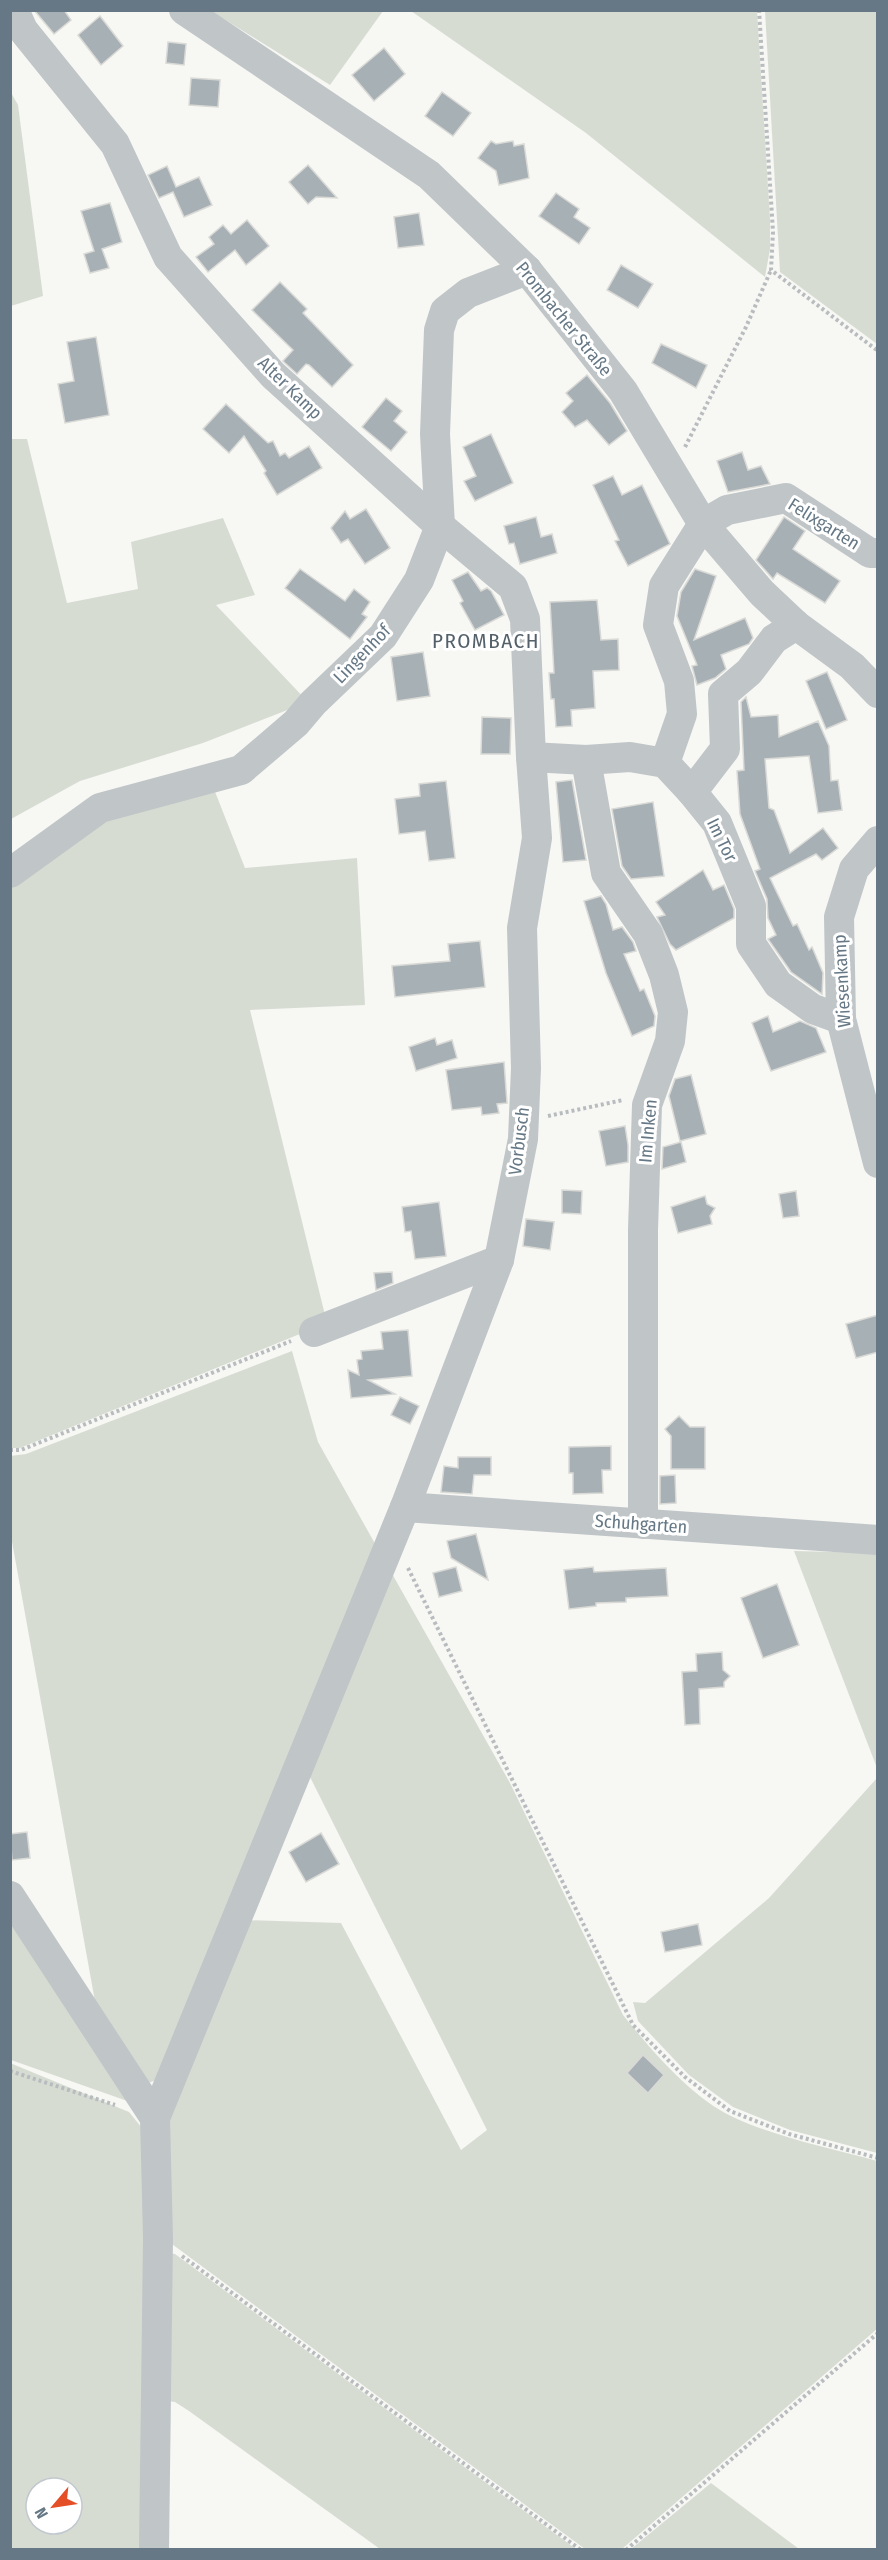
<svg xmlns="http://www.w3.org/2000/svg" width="888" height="2560" font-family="'Fira Sans Condensed',sans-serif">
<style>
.green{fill:#d7dcd3;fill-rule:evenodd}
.building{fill:#a7b0b5;stroke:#d9d9d6;stroke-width:1.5}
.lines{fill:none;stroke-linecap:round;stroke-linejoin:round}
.path{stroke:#b8bcbf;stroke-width:4;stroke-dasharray:3 3;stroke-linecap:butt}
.minor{stroke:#c0c5c8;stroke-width:30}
.labels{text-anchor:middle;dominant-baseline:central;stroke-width:6;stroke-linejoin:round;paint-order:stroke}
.street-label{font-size:18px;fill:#667885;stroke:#fff}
.quarter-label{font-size:21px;letter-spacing:1.5px;fill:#54616a;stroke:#fff}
</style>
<rect width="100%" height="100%" fill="#f7f7f4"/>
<!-- green -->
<g class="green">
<polygon points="211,11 383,11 330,85"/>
<polygon points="411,11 757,11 770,219 770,249 765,277 586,133"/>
<polygon points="765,11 877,11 877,344 780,272"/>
<polygon points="10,91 18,105 43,296 11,306"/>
<polygon points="10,439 27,439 67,603 138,589 131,542 223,518 255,595 216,605 308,702 203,743 80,781 11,819"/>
<polygon points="212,784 245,868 357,858 365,1005 250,1010 325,1315 312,1329 20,1448 11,1448 10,878 104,812"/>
<polygon points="292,1351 318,1442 378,1549 159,2079 148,2083 98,2018 11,1536 10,1456 26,1454"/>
<polygon points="794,1551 877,1553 877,1768"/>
<path d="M386,1563L510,1783L623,2015C651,2050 692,2098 733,2117C778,2138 830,2148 877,2161V2329L622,2549H585L161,2236L163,2133L243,1920L341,1923L461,2150L487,2130L304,1765Z"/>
<polygon points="877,1778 877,2153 790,2130 733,2107 689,2075 638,2021 633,2002 645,2003 769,1898"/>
<polygon points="11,1908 133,2103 11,2060"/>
<path d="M10,2063L129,2112L142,2128L148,2549H11ZM36,2488H72V2524H36Z"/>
<polygon points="166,2253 175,2254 576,2549 380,2549 189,2411 175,2402 168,2401"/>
<polygon points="711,2483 799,2549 631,2549"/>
</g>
<!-- building -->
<g class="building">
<polygon points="34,10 64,10 71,20 54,34"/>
<polygon points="100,16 123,46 101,65 78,35"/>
<polygon points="168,42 186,44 184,65 166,63"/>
<polygon points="384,48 405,74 374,101 352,75"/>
<polygon points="191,78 220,80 218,107 189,105"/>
<polygon points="442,92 471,113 453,136 425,116"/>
<polygon points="491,141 496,144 513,141 514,146 524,144 529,178 499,185 496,171 478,158"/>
<polygon points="308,165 337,198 316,197 308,204 289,182"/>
<polygon points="167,166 176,187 199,177 212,205 184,217 173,192 159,198 148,175"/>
<polygon points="556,193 579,209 574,217 590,228 579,244 539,216"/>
<polygon points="110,203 122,242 102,249 109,268 90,273 84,254 94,251 81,211"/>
<polygon points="419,213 424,245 398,248 394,217"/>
<polygon points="247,220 269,246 246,265 235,250 208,272 196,257 214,244 209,237 223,225 231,234"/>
<polygon points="621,265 653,284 638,308 607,290"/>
<polygon points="280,282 307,309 303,313 353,365 332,387 309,365 306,364 297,374 285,363 283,361 293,350 252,310"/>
<polygon points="96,337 109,415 65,423 58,384 74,381 67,342"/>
<polygon points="661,344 707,365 696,388 652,363"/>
<polygon points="587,375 610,403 627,431 609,445 587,420 575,427 562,412 573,401 566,393"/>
<polygon points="386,398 402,411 394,421 407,432 391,451 362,427"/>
<polygon points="226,404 268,443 273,441 280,456 285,453 289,458 309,446 322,468 277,495 264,473 266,471 244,436 229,453 203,429"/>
<polygon points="491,434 513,483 475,501 464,481 476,476 463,447"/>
<polygon points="742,452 748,470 761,466 770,484 728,492 717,461"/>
<polygon points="613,476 622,495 642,485 670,544 628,566 615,541 619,540 593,485"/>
<polygon points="366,509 390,548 365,564 348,539 341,543 331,528 345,511 350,519"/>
<polygon points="536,517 541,537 552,534 557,553 520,564 514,543 509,544 504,526"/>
<polygon points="784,517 805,531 793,549 840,581 825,603 777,573 773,579 756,560"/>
<polygon points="300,569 345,601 354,589 370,602 362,614 367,617 350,639 285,588"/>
<polygon points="695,569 716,576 694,640 745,618 753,638 749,644 721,655 726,669 715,678 697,685 692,666 697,665 677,616 681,592"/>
<polygon points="468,572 481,591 487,588 491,591 504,615 475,630 460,603 463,601 452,580"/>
<polygon points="597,600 601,640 618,639 619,670 593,671 595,708 571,710 572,726 556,727 554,699 551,699 549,673 554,673 550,602"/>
<polygon points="423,652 430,696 397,701 391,657"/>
<polygon points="827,672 847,720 826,729 806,681"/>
<polygon points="746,697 751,717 778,715 779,737 818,721 829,746 831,781 838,780 842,810 818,813 809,756 765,759 769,808 774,810 790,853 823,828 838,848 822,860 816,854 770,878 793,926 797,924 809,950 812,947 823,973 822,994 791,972 768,939 776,935 768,918 767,899 755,871 760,869 740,814 737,771 744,770 741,702"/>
<polygon points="482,717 511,718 510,754 481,754"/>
<polygon points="572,780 586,860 563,862 556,782"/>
<polygon points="446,781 455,858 429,861 425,831 399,834 395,799 420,796 419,784"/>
<polygon points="653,802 664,876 631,879 622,866 612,809"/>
<polygon points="703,870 713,890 724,885 734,909 734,918 676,950 670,944 657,917 665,915 656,902"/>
<polygon points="601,896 606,904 613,930 622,927 633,942 636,951 624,954 640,991 644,989 655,1016 654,1026 632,1036 606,973 584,901"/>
<polygon points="480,941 485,987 395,997 392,966 450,961 448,944"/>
<polygon points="768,1016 773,1032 800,1021 816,1028 826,1052 771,1071 752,1023"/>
<polygon points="435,1038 437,1045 452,1040 457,1058 416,1071 409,1047"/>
<polygon points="504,1062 507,1103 497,1104 499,1113 482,1115 481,1107 452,1110 446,1070"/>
<polygon points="691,1075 706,1134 680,1141 669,1096 675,1079"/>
<polygon points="625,1126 628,1145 628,1162 606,1166 599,1131"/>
<polygon points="681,1142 686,1162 662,1169 663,1147"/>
<polygon points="562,1190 582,1191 581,1214 562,1213"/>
<polygon points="796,1191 799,1216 783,1218 779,1194"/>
<polygon points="705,1196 707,1204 715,1208 710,1216 712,1224 678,1233 671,1207"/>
<polygon points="439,1202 446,1256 415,1259 411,1231 405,1232 402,1207"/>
<polygon points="526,1219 554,1222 550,1250 523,1246"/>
<polygon points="392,1272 393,1283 376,1290 374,1273"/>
<polygon points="878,1315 878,1352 856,1358 846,1324"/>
<polygon points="408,1330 412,1376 368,1380 395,1394 351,1398 348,1370 359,1375 357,1360 362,1359 361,1351 383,1349 381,1332"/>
<polygon points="400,1397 419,1406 410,1424 391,1415"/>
<polygon points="679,1416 690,1427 705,1427 705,1469 671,1469 671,1436 665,1429"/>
<polygon points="611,1446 611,1470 602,1470 603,1493 573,1494 573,1473 569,1473 569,1447"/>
<polygon points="458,1457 491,1457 491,1475 474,1475 472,1494 441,1492 444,1466 458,1468"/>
<polygon points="675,1475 676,1503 660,1504 660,1476"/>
<polygon points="476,1534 488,1580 451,1558 447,1541"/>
<polygon points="456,1567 462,1591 439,1597 433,1573"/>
<polygon points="593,1567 594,1572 666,1568 668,1596 626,1598 626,1602 596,1603 596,1606 569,1609 564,1570"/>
<polygon points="777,1584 799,1645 763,1658 741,1598"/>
<polygon points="722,1652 723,1670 730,1676 724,1682 724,1687 699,1689 700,1724 685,1725 682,1672 697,1671 696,1654"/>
<polygon points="27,1832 30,1858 12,1860 10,1834"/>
<polygon points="321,1833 339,1864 306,1882 289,1852"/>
<polygon points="698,1924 702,1945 665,1952 661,1932"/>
<polygon points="643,2055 664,2075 648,2093 627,2073"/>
</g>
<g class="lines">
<!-- path -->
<g class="path">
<polyline points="759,10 773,232 771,270 878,351"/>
<polyline points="685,447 746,327 771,270"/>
<polyline points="548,1116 623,1100"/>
<polyline points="10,1450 21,1450 291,1341"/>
<polyline points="408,1568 633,2025 685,2077 730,2111 789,2134 878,2158"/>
<polyline points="10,2071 115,2105"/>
<polyline points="182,2256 581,2550"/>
<polyline points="626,2550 878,2333"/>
</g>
<!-- minor -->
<g class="minor">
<polyline points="14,10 23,30 115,144 168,257 273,375 440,526 513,587 525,619 531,757 537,838 522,928 526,1068 523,1139 499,1260 405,1507 155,2118 158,2238 154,2550"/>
<polyline points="184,10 429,175 527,270 623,391 703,524 762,593 796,625 852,666 878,693"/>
<polyline points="531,757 586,760 630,757 665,763 692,792 717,823 751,906 751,944 778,984 813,1009 841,1019"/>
<polyline points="586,760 606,873 648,934 664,975 673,1012 670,1041 647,1105 643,1230 643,1524"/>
<polyline points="665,763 682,714 679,681 658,625 664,586 703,524 727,510 786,498 870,553 878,553"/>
<polyline points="692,792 725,749 723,694 749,672 774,639 796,625"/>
<polyline points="878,841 854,869 839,917 841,1019 878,1163"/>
<polyline points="10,873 100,808 241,770 296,723 313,703 383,636 419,580 440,526 435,434 439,330 445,311 468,293 527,270"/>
<polyline points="314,1332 499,1260"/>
<polyline points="405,1507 878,1540"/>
<polyline points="10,1896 155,2118"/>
</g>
</g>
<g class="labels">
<!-- street labels -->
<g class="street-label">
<text transform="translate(564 319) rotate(51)">Prombacher Straße</text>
<text transform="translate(290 388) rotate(44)">Alter Kamp</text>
<text transform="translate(824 524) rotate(32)">Felixgarten</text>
<text transform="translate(362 654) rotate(-46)">Lingenhof</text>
<text transform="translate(722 840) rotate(64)">Im Tor</text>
<text transform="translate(842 981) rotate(-93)">Wiesenkamp</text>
<text transform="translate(648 1131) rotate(-85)">Im Inken</text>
<text transform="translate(519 1141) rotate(-83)">Vorbusch</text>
<text transform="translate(641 1524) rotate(4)">Schuhgarten</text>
</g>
<!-- quarter labels -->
<g class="quarter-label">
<text x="486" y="641">PROMBACH</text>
</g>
</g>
<!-- border -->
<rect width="888" height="2560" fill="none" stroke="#667885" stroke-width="24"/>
<!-- north arrow -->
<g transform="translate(54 2506) rotate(241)"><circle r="28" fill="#ffffff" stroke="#c2c9ce" stroke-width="1.5"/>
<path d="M0-4.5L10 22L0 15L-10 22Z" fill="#e44f27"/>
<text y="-9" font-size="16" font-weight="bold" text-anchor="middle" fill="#667885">N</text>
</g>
</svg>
